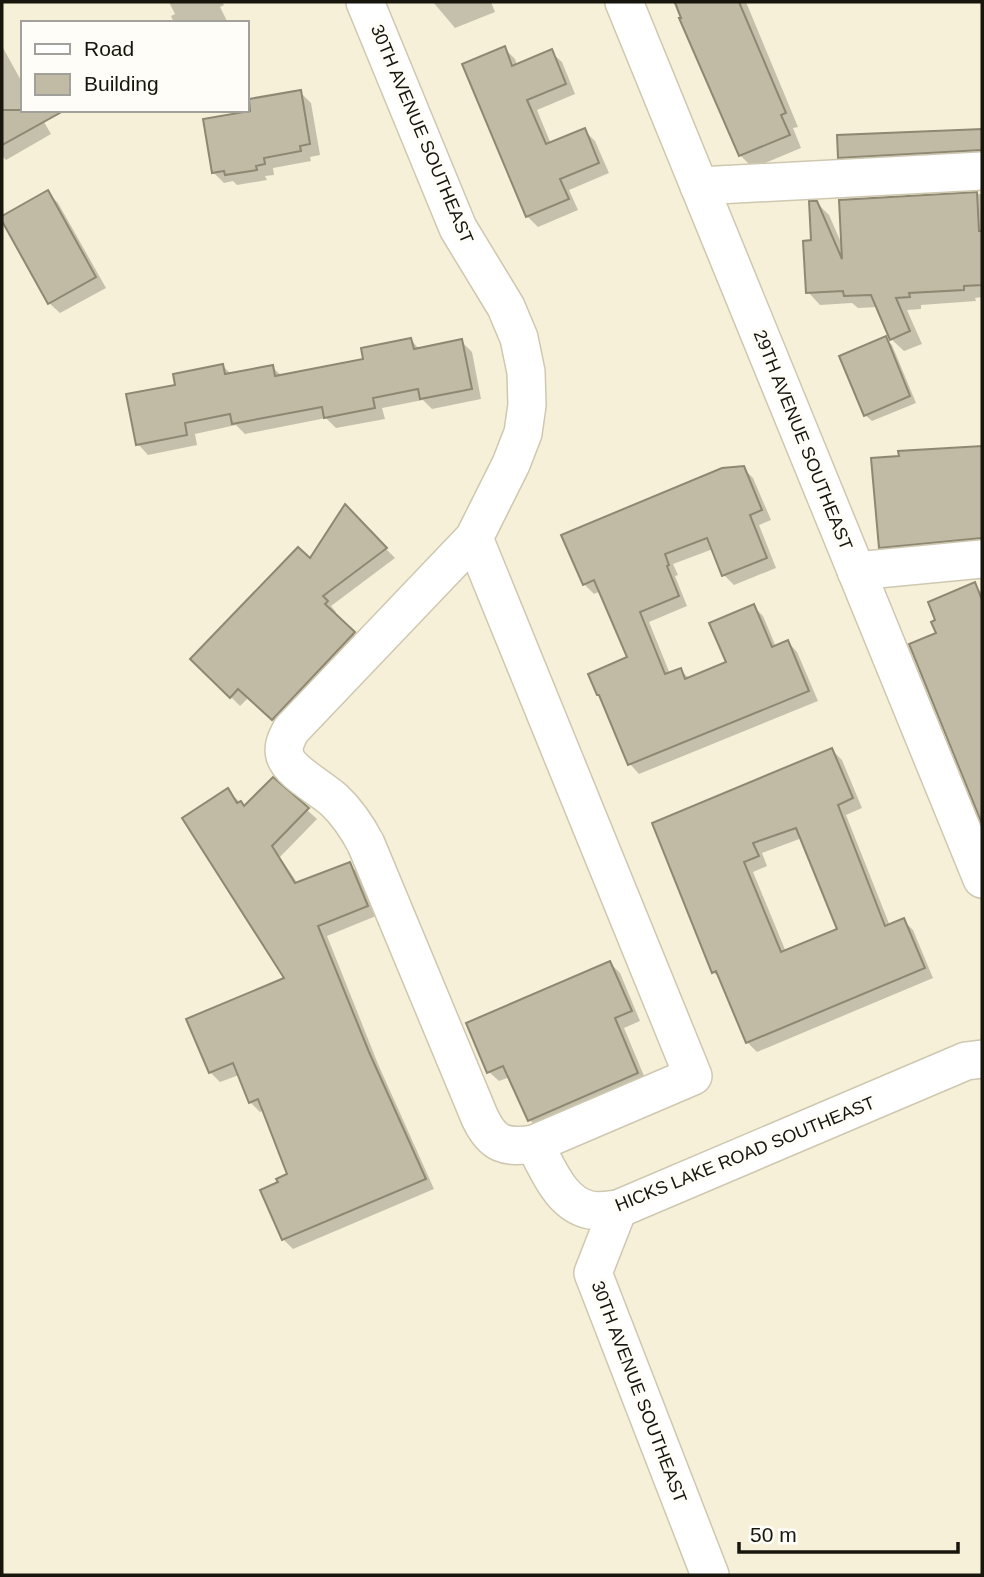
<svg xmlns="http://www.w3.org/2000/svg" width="984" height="1577" font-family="Arial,sans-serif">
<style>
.shadow{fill:#0003;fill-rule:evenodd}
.building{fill:#c1baa4;stroke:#8e8872;stroke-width:2;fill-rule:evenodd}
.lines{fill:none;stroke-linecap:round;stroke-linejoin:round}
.minor-casing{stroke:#cec8b1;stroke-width:40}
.minor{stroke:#fff;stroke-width:37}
.labels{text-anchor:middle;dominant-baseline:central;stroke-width:7;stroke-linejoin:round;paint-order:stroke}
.street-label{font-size:18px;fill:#18150d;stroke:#fefdf8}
</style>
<rect width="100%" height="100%" fill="#f7f0d8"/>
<!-- shadow -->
<g class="shadow">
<polygon points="169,2 222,2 224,5 220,7 228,23 174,23 171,16 175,14"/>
<polygon points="433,2 491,2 495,12 455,28"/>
<polygon points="673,2 746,2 798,127 793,128 801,148 753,168 740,155"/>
<polygon points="2,46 23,84 23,110 37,110 51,134 6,160 2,156"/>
<polygon points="504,48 515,59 517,65 551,52 562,62 575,94 537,110 551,144 584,130 595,141 609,173 569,190 578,210 538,227 527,216"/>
<polygon points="300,92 311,103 320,155 310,157 311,161 273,168 274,175 265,176 267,180 237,185 233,181 224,183 214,173 252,112"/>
<polygon points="982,130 982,162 852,169 839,157 839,137"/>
<polygon points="47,192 58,203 106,288 60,313 49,303 2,217"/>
<polygon points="982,194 982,297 975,298 976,301 921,305 921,309 907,310 922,344 904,351 891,339 878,307 858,308 852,303 820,305 808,292 817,203 829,215 843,247 841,201"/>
<polygon points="885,338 892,345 916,403 872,421 865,415"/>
<polygon points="411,340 420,350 461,341 472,352 481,399 432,409 423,400 382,408 385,419 336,428 326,418 245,434 236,425 195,434 197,445 148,455 138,444 177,386 223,366 232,375 272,367 282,376 365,360"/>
<polygon points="982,447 982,551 893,560 880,547 900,452"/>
<polygon points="743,468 753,478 771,520 759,525 776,568 734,585 724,575 713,549 673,564 678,575 675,576 687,606 649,622 670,674 680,670 690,679 728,663 753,606 763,616 776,647 788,642 797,652 818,701 639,774 630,764 602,698 598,694 630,658 601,591 594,594 584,584"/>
<polygon points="345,507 395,558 331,606 336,612 333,614 363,643 282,728 249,697 240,706 193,659 310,561"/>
<polygon points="974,585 982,593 982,819 911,645 938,634"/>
<path d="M832,750L842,760L862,808L846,815L890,926L903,920L913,930L933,978L757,1052L747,1042L721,979L713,972L655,824ZM802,838L839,930L786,952L753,872L767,866L762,853Z"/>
<polygon points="228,791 245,807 307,810 317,819 280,857 298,884 349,864 359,874 376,916 327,936 378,1064 434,1189 293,1249 283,1239 280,1183 290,1175 264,1110 260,1112 250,1102 239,1075 220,1082 210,1072 287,979"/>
<polygon points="610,963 620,973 640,1021 624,1028 647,1083 539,1130 530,1120 510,1077 499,1081 489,1072"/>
</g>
<!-- building -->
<g class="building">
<polygon points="675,2 739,2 786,113 781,115 790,135 739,156 679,18 681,18"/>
<polygon points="505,46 512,66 552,49 566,84 527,100 546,144 585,128 599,163 560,179 569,199 526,217 462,64"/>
<polygon points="301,90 310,144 300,146 301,151 264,158 265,164 256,166 257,170 225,175 224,171 212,173 203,119 250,111 249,99"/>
<polygon points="2,110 65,110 2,145"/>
<polygon points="982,129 982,150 838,158 837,135"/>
<polygon points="48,190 96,277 48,304 2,221 2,216"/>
<polygon points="977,192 979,231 982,231 982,285 964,286 964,290 909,293 910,297 896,298 910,331 890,340 871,295 844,296 843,291 806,293 803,241 811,240 809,201 817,201 842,259 839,200"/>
<polygon points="886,336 910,396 864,416 839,356"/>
<polygon points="411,338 414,349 462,339 472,389 420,399 418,389 373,398 375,408 324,418 322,407 232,424 230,414 185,423 187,435 136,445 126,394 175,385 173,374 223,364 225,374 273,365 275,376 363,359 361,348"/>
<polygon points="982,446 982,538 879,548 871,458 899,456 898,451"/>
<polygon points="744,466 762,510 750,515 767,558 722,576 707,538 665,554 669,565 667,566 679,596 640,612 665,674 681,668 685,679 726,662 709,623 754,604 772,647 788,640 809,691 628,765 599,695 597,695 588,674 627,657 594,580 583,585 561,535 722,468"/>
<polygon points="345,504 387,548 323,596 328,601 325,604 355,632 272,720 238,689 230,698 190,659 298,547 310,558"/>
<polygon points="975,582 982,600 982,824 909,644 936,633 931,622 935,620 928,602"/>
<path d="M832,748L853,798L838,805L885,926L904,918L925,968L746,1043L716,971L712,973L652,823ZM796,828L837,929L781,952L744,862L759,856L753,843Z"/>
<polygon points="273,777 309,808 272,846 295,883 350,862 368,906 318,926 369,1052 426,1179 282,1240 260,1190 278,1182 276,1179 287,1174 258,1099 249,1103 233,1063 209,1073 186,1019 284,978 182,818 228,788 237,803 241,801 244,806"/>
<polygon points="610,961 632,1011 615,1018 638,1073 528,1121 503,1066 487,1073 466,1023"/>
</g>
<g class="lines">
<defs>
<g id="minor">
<path d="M365,2L458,228L506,307L519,338L526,372L527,405L523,433L511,464L474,538L291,730C287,738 282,746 285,756C290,772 321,788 334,800C348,813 357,827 366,844L480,1118C493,1145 505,1148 534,1144L693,1076L474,538"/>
<polyline points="624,2 982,879"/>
<polyline points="699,186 982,171"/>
<polyline points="856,571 982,559"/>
<path d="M534,1144C548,1168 560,1204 590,1210C599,1212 609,1210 618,1209L966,1061L982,1059"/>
<polyline points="618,1209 593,1273 710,1575"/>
</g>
</defs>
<!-- minor casing -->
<use href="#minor" class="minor-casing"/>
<!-- minor -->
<use href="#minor" class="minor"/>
</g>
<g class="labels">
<!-- street labels -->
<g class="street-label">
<text transform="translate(422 134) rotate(67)">30TH AVENUE SOUTHEAST</text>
<text transform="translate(803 440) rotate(68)">29TH AVENUE SOUTHEAST</text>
<text transform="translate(745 1154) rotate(-22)">HICKS LAKE ROAD SOUTHEAST</text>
<text transform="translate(639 1392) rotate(69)">30TH AVENUE SOUTHEAST</text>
</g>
</g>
<!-- border -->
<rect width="984" height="1577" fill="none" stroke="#18150d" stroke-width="7"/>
<!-- legend -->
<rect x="21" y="21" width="228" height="91" fill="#fefdf8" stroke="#a2a09a" stroke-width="2"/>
<rect x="35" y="44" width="35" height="10" fill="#ffffff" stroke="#a2a09a" stroke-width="2"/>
<text x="84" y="56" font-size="21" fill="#18150d">Road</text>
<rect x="35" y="74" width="35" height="21" fill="#c1baa4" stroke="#a2a09a" stroke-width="2"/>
<text x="84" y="91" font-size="21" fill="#18150d">Building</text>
<!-- scale -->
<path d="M739 1542v10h219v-10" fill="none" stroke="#18150d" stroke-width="3.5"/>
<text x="750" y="1542" font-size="21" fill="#18150d" stroke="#fefdf8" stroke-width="5" paint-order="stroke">50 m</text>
</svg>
